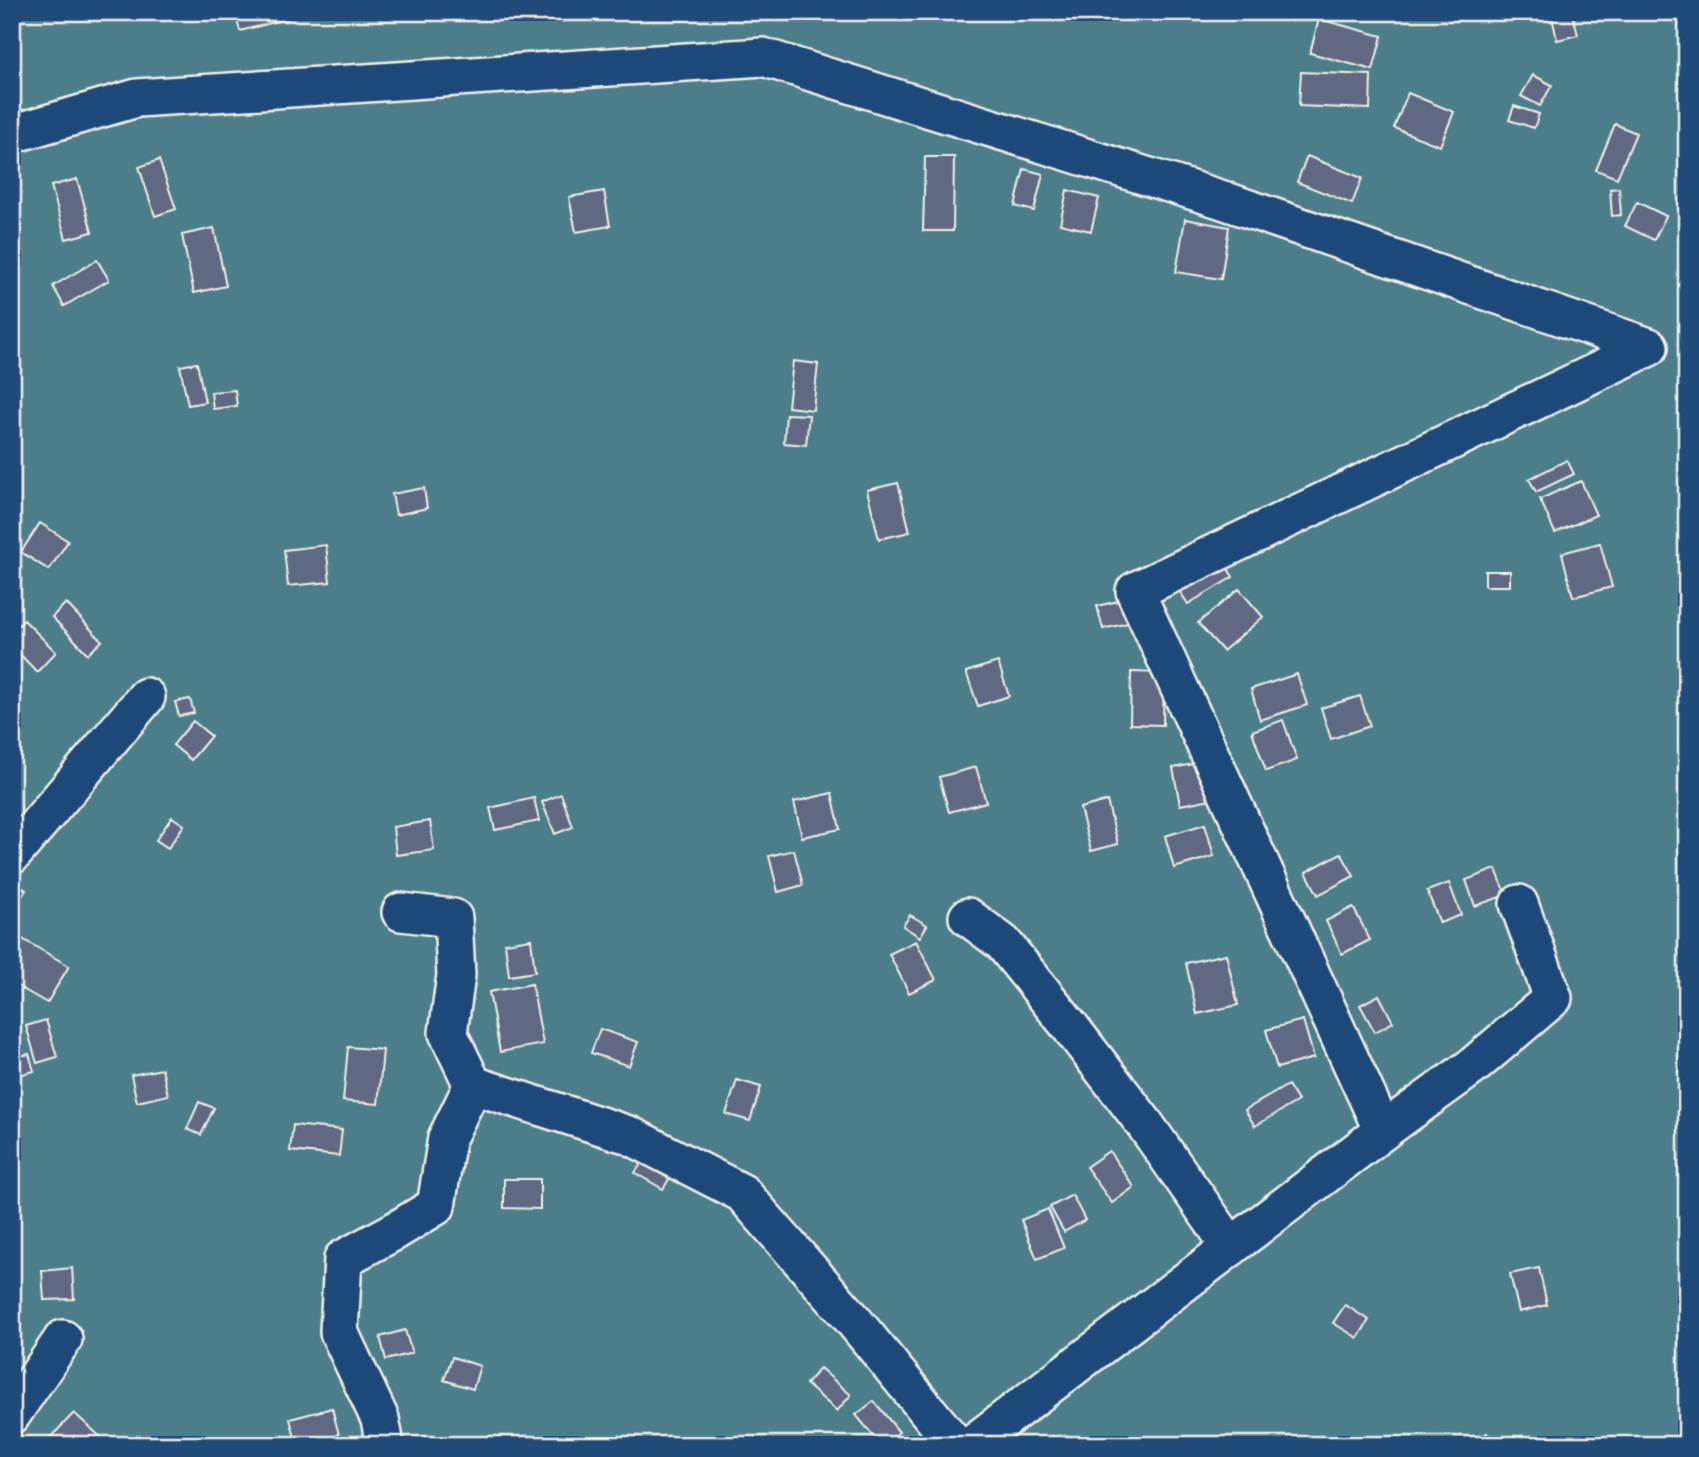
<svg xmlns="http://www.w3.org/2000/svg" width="1699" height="1457" font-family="Sriracha,sans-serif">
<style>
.green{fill:#4b7e8a;stroke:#a0b8b9;stroke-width:2}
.building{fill:#606884;stroke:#f4f1e8;stroke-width:2}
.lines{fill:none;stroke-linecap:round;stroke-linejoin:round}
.street-casing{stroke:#f4f1e8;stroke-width:42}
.street{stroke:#1f4a7a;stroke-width:37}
</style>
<rect width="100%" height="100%" fill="#1f4a7a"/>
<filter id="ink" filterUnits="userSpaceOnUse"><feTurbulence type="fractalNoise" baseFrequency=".0143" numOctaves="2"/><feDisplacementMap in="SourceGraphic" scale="14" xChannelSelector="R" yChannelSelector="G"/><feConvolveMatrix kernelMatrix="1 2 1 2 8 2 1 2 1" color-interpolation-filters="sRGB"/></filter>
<g filter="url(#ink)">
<!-- green -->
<rect class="green" x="12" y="12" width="1675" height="1433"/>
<!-- building -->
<g class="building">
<polygon points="235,12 297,12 298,16 240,31"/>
<polygon points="1551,12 1572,12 1578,35 1557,40"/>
<polygon points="1319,19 1382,36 1373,70 1310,53"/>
<polygon points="1301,72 1371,75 1370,109 1299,106"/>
<polygon points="1533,75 1552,85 1540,106 1521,96"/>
<polygon points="1408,93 1454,112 1440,146 1394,128"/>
<polygon points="1514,106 1539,114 1534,128 1509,120"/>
<polygon points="1615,124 1636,133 1617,178 1596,170"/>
<polygon points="1307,156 1362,178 1352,204 1297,182"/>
<polygon points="925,157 954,157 953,231 923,231"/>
<polygon points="159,160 176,209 155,216 139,167"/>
<polygon points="1024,169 1043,174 1034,211 1015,206"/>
<polygon points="77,179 92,232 66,239 51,186"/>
<polygon points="1619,188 1621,215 1612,216 1610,189"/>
<polygon points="1067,190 1099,198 1091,231 1060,224"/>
<polygon points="604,191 610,226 576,232 569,197"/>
<polygon points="1637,202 1666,216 1654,240 1625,226"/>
<polygon points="1185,219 1229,227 1221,279 1176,272"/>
<polygon points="214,228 226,286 194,293 182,235"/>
<polygon points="97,260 109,280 64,306 53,286"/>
<polygon points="12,264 21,307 12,309"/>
<polygon points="793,361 818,364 813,410 788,407"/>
<polygon points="197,363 205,402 188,405 180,366"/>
<polygon points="235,390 237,406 213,409 211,392"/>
<polygon points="786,414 809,415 806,445 784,443"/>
<polygon points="1567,460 1574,474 1536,492 1529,479"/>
<polygon points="1581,481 1596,515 1555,533 1540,499"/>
<polygon points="898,483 910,532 879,539 867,490"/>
<polygon points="424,488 427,508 396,515 392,494"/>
<polygon points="40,523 68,541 49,570 21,552"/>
<polygon points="1600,543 1612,587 1573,597 1562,553"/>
<polygon points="326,545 330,582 288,586 284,550"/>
<polygon points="1220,556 1233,577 1188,604 1175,584"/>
<rect x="1485" y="571" width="25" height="15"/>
<polygon points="1239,589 1263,617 1223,651 1198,623"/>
<polygon points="1131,598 1136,621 1103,629 1097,606"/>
<polygon points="66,603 102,641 88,654 52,617"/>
<polygon points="24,620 56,652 37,672 12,646 12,631"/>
<polygon points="998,662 1009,696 978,706 966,672"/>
<polygon points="1131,672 1164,673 1163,725 1130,724"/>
<polygon points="1297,674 1307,705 1260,720 1251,689"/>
<polygon points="1360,696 1370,726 1331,739 1321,708"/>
<polygon points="190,699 194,713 179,716 175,702"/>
<polygon points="1283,720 1297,760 1266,771 1252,731"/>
<polygon points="193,721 211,736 191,760 173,745"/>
<polygon points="1209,761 1216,798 1180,805 1173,768"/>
<polygon points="976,767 986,802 949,812 939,777"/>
<polygon points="832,793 840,829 802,837 794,802"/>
<polygon points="561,794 573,827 555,834 542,802"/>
<polygon points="534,798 539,821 495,830 490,808"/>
<polygon points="1107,801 1118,844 1091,851 1080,808"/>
<polygon points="172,817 184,825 168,848 156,840"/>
<polygon points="430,821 434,850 396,855 393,827"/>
<polygon points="1205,824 1214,856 1174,868 1165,836"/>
<polygon points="794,850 803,885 778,892 769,856"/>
<polygon points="1341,853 1354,876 1318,895 1306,872"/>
<polygon points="1496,869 1506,895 1475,906 1466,880"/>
<polygon points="12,881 26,890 12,911"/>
<polygon points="1449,883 1461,915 1440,923 1427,891"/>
<polygon points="1353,907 1370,940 1342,954 1326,921"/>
<polygon points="910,915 927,925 920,937 903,926"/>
<polygon points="12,933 69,966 47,1003 12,983"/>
<polygon points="531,939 535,972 509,976 505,943"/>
<polygon points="916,941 936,980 909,993 889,954"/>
<polygon points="1226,954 1238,1005 1197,1014 1186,963"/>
<polygon points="532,984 543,1044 500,1052 489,992"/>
<polygon points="1379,995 1393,1022 1375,1032 1360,1005"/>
<polygon points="46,1020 57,1057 37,1063 26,1026"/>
<polygon points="1303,1020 1314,1058 1277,1068 1266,1030"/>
<polygon points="600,1029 638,1042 629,1066 591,1053"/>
<polygon points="348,1047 383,1050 378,1104 343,1101"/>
<polygon points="29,1054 34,1071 12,1077 12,1058"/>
<polygon points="162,1069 168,1095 137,1102 131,1075"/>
<polygon points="737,1080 761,1087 750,1121 726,1114"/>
<polygon points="1288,1085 1298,1101 1255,1126 1245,1110"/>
<polygon points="199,1102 214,1108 201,1135 187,1129"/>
<polygon points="293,1125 342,1130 339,1156 290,1151"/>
<polygon points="1109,1151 1134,1187 1112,1203 1086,1167"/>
<polygon points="645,1158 672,1174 663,1189 635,1173"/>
<polygon points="504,1179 540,1179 540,1209 504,1208"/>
<polygon points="1072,1195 1085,1220 1064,1232 1050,1207"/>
<polygon points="1048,1209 1064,1248 1037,1259 1021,1220"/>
<polygon points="72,1268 74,1299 44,1300 42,1271"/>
<polygon points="1539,1268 1547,1305 1519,1312 1510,1274"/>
<polygon points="1345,1305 1369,1320 1358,1338 1333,1323"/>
<polygon points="405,1330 412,1353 386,1360 380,1337"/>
<polygon points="452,1357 480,1366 473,1389 444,1380"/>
<polygon points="820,1368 851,1395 837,1411 806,1384"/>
<polygon points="874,1401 899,1432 884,1445 881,1445 856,1415"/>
<polygon points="332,1408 339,1435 304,1445 297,1445 290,1419"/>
<polygon points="74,1413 104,1440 100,1445 60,1445 51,1437"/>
<polygon points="1487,1433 1496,1445 1470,1445"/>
</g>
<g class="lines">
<defs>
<g id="street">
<polyline points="12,134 137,98 763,57 1220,199 1649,347 1135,591 1383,1131 971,1445"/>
<polyline points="12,855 146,697"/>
<polyline points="401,912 453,918 456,975 448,1033 473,1085 629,1135 742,1193 849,1315 950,1438"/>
<polyline points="968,917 1003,943 1068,1024 1144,1123 1231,1247"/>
<polyline points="1383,1131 1473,1066 1553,998 1519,904"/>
<polyline points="12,1414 63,1339"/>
<polyline points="385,1445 380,1419 339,1332 343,1259 395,1231 436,1206 447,1138 473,1085"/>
</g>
</defs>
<!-- street casing -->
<use href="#street" class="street-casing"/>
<!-- street -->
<use href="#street" class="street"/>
</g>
</g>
<!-- margin -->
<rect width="1699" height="1457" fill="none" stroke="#1f4a7a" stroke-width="42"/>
<rect x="21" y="21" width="1657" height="1415" fill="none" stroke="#f4f1e8" stroke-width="2.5" filter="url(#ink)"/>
</svg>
